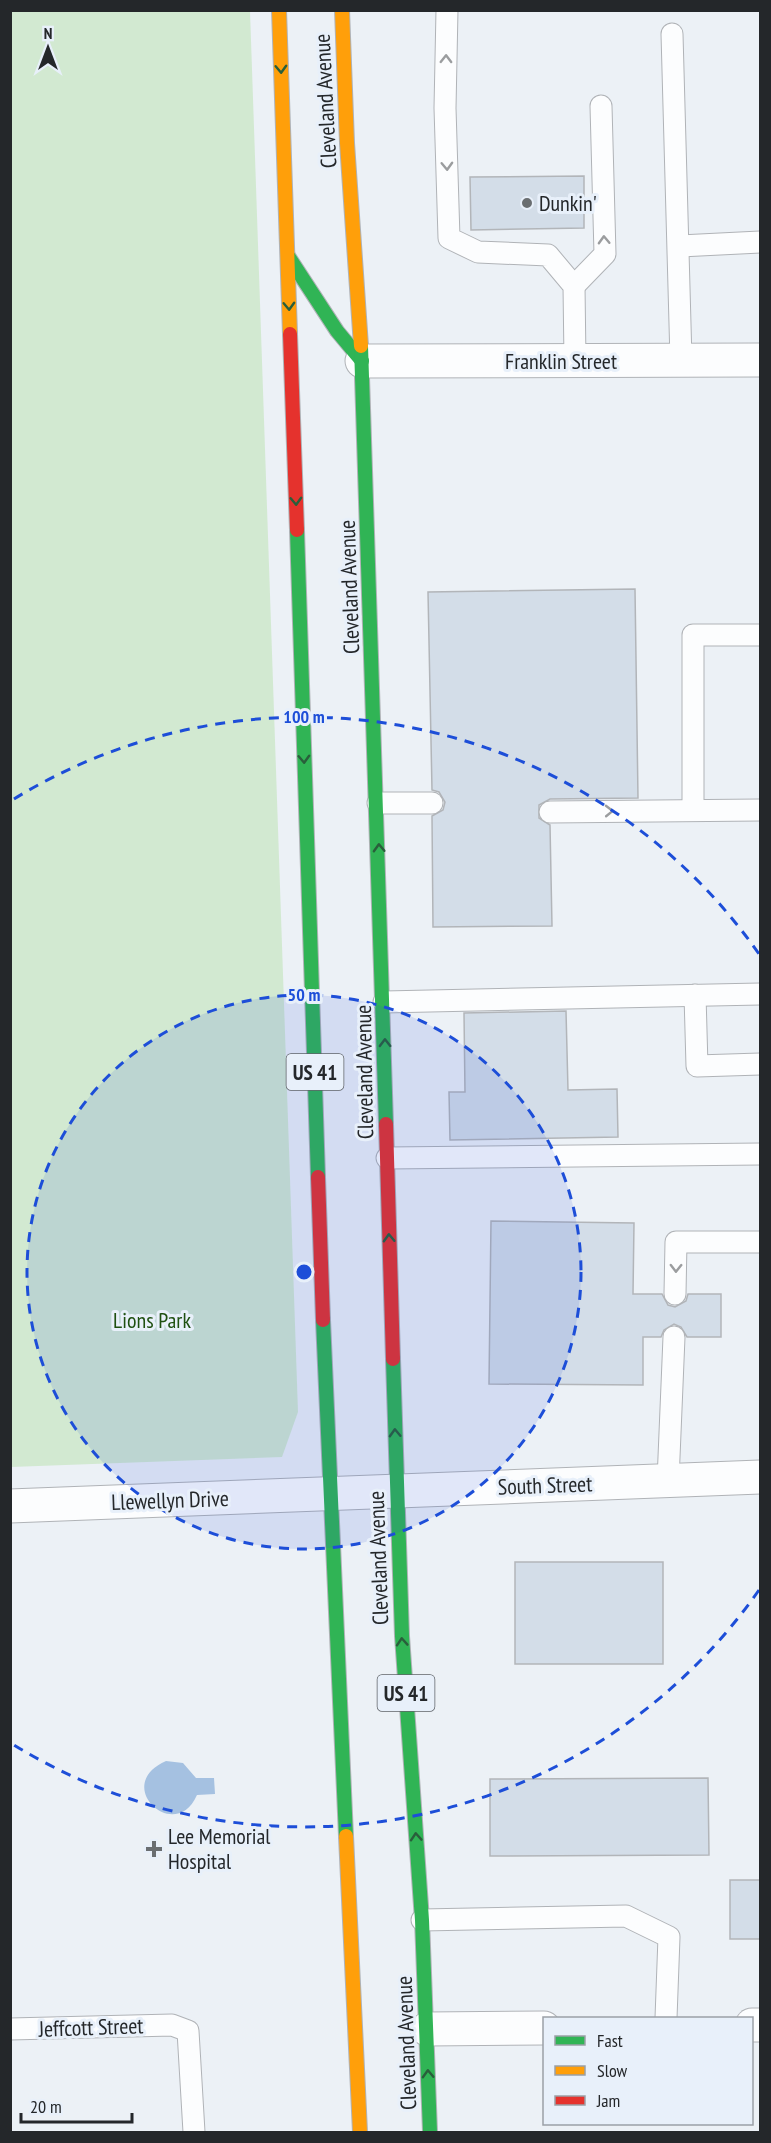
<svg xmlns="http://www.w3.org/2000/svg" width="771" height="2143" font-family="'PT Sans Narrow',sans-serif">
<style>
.green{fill:#d2e9d1}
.water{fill:#a5c1e1}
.building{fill:#d3dde8;stroke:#b2b5b9;stroke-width:1.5}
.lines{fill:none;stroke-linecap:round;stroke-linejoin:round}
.lane-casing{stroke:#b0b3b7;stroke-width:23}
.street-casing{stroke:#b0b3b7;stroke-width:35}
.fast-casing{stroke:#b0b3b7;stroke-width:16}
.slow-casing{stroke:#b0b3b7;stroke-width:16}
.jam-casing{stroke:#b0b3b7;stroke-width:16}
.lane{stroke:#fcfdfe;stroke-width:21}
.street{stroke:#fcfdfe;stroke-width:33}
.fast{stroke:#30b455;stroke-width:14}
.slow{stroke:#ff9f0a;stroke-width:14}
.jam{stroke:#e5322d;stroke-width:14}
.oneway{stroke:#9b9d9f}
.oneway2{stroke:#295f3b}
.ring{fill:none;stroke:#1d4ed8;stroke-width:3;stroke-dasharray:10 8}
.poi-dot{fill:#6a6e71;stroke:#e8f0fa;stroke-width:2}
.labels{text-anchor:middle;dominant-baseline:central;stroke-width:6;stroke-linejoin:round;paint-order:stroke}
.shield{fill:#e8f0fa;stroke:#5f6368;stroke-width:1.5}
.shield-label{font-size:21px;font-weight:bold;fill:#24272a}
.street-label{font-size:22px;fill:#24272a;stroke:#e8f0fa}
.poi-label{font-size:22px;fill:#24272a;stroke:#e8f0fa;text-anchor:start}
.park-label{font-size:22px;fill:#1f5011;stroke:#e8f0fa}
.centre{fill:#1d4ed8;stroke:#e8f0fa;stroke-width:3}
.ring-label{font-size:18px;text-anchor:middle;font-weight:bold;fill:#1d4ed8;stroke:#e8f0fa;stroke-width:6;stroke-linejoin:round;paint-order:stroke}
</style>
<rect width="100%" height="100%" fill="#ecf1f6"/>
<!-- green -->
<polygon class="green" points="10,11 250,11 298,1412 282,1457 11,1467"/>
<!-- water -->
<path class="water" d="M166,1761L183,1763L196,1778H214L215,1794L197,1795C175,1845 111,1785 166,1761Z"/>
<!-- building -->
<g class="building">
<polygon points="584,176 584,228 471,230 470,177"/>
<polygon points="635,589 638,798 550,799 539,805 539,818 550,825 552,926 433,927 432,816 443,810 445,802 439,792 432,790 428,592"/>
<polygon points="566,1011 568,1090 617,1089 618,1137 450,1140 449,1092 465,1092 464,1013"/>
<polygon points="491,1221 634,1223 633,1294 662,1294 668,1305 675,1307 686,1301 688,1294 721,1294 721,1337 687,1337 681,1327 674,1324 664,1330 661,1337 643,1337 643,1385 489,1384"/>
<rect x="515" y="1562" width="148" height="102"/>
<polygon points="708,1778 709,1855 490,1856 490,1779"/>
<rect x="730" y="1880" width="30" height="59"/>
</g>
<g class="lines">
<defs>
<g id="lane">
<polyline points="447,10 445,108 449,238 478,252 548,255 574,286 575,361"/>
<polyline points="672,34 681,360"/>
<polyline points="680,246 760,242"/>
<polyline points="574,286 605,254 601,106"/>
<polyline points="378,803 432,803"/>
<polyline points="693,810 693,635 760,635"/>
<polyline points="550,812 760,810"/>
<polyline points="695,995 697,1066 760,1064"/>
<polyline points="384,1002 760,994"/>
<polyline points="387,1158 760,1154"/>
<polyline points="675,1294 676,1242 760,1242"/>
<polyline points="668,1481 674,1337"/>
<polyline points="422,1920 626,1916 669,1937 666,2018"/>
<polyline points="10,2029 172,2025 188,2031 194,2132"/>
</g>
<g id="street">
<polyline points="362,361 760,360"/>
<polyline points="10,1506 760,1477"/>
<polyline points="752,2025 760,2025"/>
<polyline points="427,2029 544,2028"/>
</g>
<g id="fast">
<polyline points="288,256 337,331 362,361"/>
<polyline points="361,346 386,1124"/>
<polyline points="297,530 318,1177"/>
<polyline points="323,1320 346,1836"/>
<polyline points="393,1359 402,1636 422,1920 430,2132"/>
</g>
<g id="slow">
<polyline points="279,10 290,334"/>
<polyline points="342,10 347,143 361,346"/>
<polyline points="346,1836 360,2132"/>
</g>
<g id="jam">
<polyline points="290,334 297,530"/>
<polyline points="386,1124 393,1359"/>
<polyline points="318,1177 323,1320"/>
</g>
</defs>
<!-- lane casing -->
<use href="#lane" class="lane-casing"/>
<!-- street casing -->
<use href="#street" class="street-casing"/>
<!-- fast casing -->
<use href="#fast" class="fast-casing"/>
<!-- slow casing -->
<use href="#slow" class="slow-casing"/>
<!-- jam casing -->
<use href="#jam" class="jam-casing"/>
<!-- lane -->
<use href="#lane" class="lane"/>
<!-- street -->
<use href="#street" class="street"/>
<!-- fast -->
<use href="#fast" class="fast"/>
<!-- slow -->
<use href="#slow" class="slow"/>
<!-- jam -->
<use href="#jam" class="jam"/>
</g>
<!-- one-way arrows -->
<defs><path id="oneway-chevron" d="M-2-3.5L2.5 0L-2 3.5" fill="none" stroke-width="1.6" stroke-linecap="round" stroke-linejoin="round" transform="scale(1.5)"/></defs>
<g class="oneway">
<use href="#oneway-chevron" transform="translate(446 59) rotate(-89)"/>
<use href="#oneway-chevron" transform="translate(447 166) rotate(88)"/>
<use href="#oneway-chevron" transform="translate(604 240) rotate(-92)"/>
<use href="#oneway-chevron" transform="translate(609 811) rotate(-1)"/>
<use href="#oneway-chevron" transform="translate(676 1268) rotate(91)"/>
</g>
<g class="oneway2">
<use href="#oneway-chevron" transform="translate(281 69) rotate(88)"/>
<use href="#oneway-chevron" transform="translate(289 306) rotate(88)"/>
<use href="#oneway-chevron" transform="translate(296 501) rotate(88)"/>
<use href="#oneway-chevron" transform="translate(304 759) rotate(88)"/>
<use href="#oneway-chevron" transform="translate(379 848) rotate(-92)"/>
<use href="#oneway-chevron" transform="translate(385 1043) rotate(-91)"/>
<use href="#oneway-chevron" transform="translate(389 1238) rotate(-92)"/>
<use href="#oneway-chevron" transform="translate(395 1433) rotate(-92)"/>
<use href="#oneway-chevron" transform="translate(402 1642) rotate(-94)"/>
<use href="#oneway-chevron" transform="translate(416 1837) rotate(-94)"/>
<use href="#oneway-chevron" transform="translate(428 2074) rotate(-92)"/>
</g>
<!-- distance rings -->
<circle cx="304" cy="1272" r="277" fill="#1d4ed8" fill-opacity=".12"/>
<g class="ring">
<circle cx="304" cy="1272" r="277"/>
<path d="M759 1590A555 555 0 0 1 14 1745M14 799A555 555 0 0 1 759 954"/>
</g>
<!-- markers -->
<g class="poi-dot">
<circle cx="527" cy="203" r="6"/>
<path d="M151 1840h6v6h6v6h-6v6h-6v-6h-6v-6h6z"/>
</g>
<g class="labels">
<!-- shield labels -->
<g class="shield">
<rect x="286.5" y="1054" width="57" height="36" rx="4.5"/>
<rect x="377.5" y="1675" width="57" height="36" rx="4.5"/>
</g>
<g class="shield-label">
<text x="315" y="1072">US 41</text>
<text x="406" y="1693">US 41</text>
</g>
<!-- street labels -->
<g class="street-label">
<text transform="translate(325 101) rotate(-93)">Cleveland Avenue</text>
<text x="561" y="361">Franklin Street</text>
<text transform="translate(349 587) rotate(-92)">Cleveland Avenue</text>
<text transform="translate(364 1072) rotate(-91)">Cleveland Avenue</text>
<text transform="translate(545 1485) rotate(-2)">South Street</text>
<text transform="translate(170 1500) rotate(-2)">Llewellyn Drive</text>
<text transform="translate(378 1558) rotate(-92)">Cleveland Avenue</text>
<text transform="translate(91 2027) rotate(-2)">Jeffcott Street</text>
<text transform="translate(406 2043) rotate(-92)">Cleveland Avenue</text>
</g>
<!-- poi labels -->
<g class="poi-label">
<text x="539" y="203">Dunkin'</text>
<text x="168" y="1836">Lee Memorial<tspan x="168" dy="25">Hospital</tspan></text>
</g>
<!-- park labels -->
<g class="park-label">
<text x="152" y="1320">Lions Park</text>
</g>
</g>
<circle cx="304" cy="1272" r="9" class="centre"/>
<g class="ring-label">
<text x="304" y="723">100 m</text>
<text x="304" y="1001">50 m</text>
</g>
<!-- border -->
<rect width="771" height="2143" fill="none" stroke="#24272a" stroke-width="24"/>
<!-- legend -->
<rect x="543" y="2017" width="210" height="108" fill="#e8f0fa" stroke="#9aa0a7" stroke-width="1.5"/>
<rect x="555" y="2036" width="30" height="9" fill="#30b455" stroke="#9aa0a7" stroke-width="1.5"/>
<text x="597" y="2047" font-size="18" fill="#24272a">Fast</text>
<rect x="555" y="2066" width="30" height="9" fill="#ff9f0a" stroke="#9aa0a7" stroke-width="1.5"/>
<text x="597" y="2077" font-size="18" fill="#24272a">Slow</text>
<rect x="555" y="2096" width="30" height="9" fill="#e5322d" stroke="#9aa0a7" stroke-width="1.5"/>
<text x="597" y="2107" font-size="18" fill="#24272a">Jam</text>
<!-- north arrow -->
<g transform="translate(48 48)" stroke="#e8f0fa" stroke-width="4.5" paint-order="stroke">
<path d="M0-4.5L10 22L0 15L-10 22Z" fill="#24272a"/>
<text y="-9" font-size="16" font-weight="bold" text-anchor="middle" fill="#24272a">N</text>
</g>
<!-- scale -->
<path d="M21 2113v9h111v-9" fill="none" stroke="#24272a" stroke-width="3"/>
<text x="30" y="2113" font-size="18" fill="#24272a" stroke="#e8f0fa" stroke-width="4.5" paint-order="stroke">20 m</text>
</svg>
